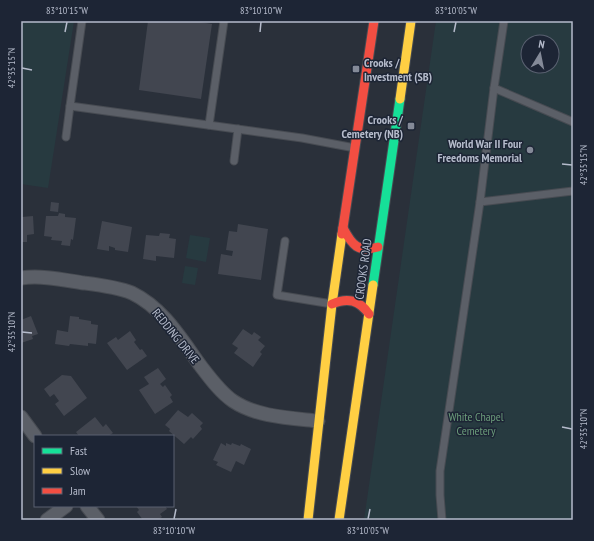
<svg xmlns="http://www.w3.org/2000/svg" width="594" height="541" font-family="'PT Sans Narrow',sans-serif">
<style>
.green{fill:#273a40;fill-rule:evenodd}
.building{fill:#424650}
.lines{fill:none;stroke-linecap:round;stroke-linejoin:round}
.lane-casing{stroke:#474b52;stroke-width:9}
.street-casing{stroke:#474b52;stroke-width:15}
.fast-casing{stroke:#474b52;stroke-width:11}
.slow-casing{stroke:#474b52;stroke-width:11}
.jam-casing{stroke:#474b52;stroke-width:11}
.lane{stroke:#5b5f67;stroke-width:7}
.street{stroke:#5b5f67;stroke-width:13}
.fast{stroke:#16e098;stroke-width:9}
.slow{stroke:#ffcf43;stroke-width:9}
.jam{stroke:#f24e42;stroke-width:9}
.ticks{fill:none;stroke:#b5bbcb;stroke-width:1.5}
.poi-dot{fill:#848a98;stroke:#1d2535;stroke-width:1.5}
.labels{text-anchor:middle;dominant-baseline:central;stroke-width:3;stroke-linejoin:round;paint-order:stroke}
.poi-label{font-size:12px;font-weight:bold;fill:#b5bbcb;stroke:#1d2535;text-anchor:end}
.street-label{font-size:12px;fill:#b5bbcb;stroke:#1d2535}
.park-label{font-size:12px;fill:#6b9c7a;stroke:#1d2535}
.neatline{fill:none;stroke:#b5bbcb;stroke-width:1.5}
.ticks-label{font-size:10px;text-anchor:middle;fill:#b5bbcb}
</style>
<rect width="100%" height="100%" fill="#2a303a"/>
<!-- green -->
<g class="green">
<polygon points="21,21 74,21 48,188 21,184"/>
<path d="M436,21H573V520H364ZM528,42H552V66H528Z"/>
<polygon points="190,235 210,238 206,262 186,258"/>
<polygon points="185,266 198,268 195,285 182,283"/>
</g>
<!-- building -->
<g class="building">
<polygon points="148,21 193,21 212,24 201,99 139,90"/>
<polygon points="51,202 59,203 58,212 50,211"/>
<polygon points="21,213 22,213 22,217 33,216 34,234 27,235 27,242 21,242"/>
<polygon points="59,213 65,214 65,217 76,218 73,240 71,239 70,246 61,245 62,241 51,240 52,237 44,236 46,216 58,216"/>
<polygon points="102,221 132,227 128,252 115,250 115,248 109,246 109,251 97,249"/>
<polygon points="238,224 268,229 261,280 218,274 221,254 232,256 233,251 226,250 229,231 237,232"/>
<polygon points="160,233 170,234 169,238 176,239 174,258 156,256 156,261 143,259 146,235 159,236"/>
<polygon points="31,316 38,334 32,336 33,339 21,343 21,320"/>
<polygon points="70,316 79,317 79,319 91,321 91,324 98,325 96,344 88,343 88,346 70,344 69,346 55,344 57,330 68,332"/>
<polygon points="243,329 252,335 254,332 261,337 258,340 265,346 260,352 262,354 253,367 234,353 238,348 232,344"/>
<polygon points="130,331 136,340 134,342 140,350 142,349 147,356 127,370 107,343 116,337 118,340"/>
<polygon points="158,368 166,379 160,384 163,387 165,385 172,395 170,397 173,402 155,414 139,390 149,384 144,377"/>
<polygon points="62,375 71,376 87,398 64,416 55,404 59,401 54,394 50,397 44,389"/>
<polygon points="178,410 188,417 192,413 203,423 200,426 202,429 193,439 191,437 184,444 169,431 170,429 165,425"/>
<polygon points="95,417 103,427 106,424 113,433 108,436 79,436 76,432"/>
<polygon points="221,443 226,446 226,443 231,445 232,443 240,446 241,444 251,449 244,465 236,461 231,472 216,465 218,462 213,460"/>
<polygon points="136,506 165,506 167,509 160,514 162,517 158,520 143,520 137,512 139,510"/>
</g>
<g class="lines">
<defs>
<g id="lane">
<polyline points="82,21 70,106 302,138 355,148"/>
<polyline points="494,88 573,122"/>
<polyline points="209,125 224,21"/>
<polyline points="66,137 70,106"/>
<polyline points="234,161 238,129"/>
<polyline points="480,202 573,191"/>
<polyline points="285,241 277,295 332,304"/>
<polyline points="442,520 440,495 440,471 480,202 494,88 504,21"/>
</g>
<g id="street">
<path d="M21,278C42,275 64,280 84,283C100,285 117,287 132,293C163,308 181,339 200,365C210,378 220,392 233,401C257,417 290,418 318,421"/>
<polyline points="21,417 35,436"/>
<polyline points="87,506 98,520"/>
<polyline points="47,520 66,506"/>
</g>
<polyline id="fast" points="373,285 400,99"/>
<g id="slow">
<polyline points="400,99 411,21"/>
<polyline points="308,520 332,304 342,234"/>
<polyline points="339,520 373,285"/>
</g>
<g id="jam">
<path d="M343,228C352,245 358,253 378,247"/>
<polyline points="342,234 374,21"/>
<path d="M332,304C348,297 359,300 369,314"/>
</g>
</defs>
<!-- lane casing -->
<use href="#lane" class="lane-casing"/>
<!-- street casing -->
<use href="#street" class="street-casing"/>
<!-- fast casing -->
<use href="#fast" class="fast-casing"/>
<!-- slow casing -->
<use href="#slow" class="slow-casing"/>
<!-- jam casing -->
<use href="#jam" class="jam-casing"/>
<!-- lane -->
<use href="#lane" class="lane"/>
<!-- street -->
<use href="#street" class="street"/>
<!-- fast -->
<use href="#fast" class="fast"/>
<!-- slow -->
<use href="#slow" class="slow"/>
<!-- jam -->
<use href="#jam" class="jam"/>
</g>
<!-- ticks -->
<path class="ticks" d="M65,32L67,22M260,32L261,22M454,32L456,22M22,68L32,70M562,164L572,165M22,332L32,333M562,427L572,429M174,519L176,509M368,519L370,509"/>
<!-- markers -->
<g class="poi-dot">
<rect x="352" y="65" width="8" height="8" rx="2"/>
<rect x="407" y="122" width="8" height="8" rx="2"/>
<circle cx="530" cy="150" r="4"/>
</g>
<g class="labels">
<!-- poi labels -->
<g class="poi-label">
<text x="364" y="62" text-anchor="start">Crooks /<tspan x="364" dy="14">Investment (SB)</tspan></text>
<text x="403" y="119">Crooks /<tspan x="403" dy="14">Cemetery (NB)</tspan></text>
<text x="522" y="143">World War II Four<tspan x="522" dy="14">Freedoms Memorial</tspan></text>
</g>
<!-- street labels -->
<g class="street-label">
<text transform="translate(363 269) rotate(-82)">CROOKS ROAD</text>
<text transform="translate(176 336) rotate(51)">REDDING DRIVE</text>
</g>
<!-- park labels -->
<g class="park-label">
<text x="476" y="416">White Chapel<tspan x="476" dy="14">Cemetery</tspan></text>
</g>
</g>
<!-- border -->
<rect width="594" height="541" fill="none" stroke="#1d2535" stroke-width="44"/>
<!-- legend -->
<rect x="34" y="435" width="140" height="72" fill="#1d2535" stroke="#5a6171"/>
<rect x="42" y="448" width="20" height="6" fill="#16e098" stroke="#5a6171"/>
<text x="70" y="455" font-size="12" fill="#b5bbcb">Fast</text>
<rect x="42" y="468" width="20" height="6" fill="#ffcf43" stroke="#5a6171"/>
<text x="70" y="475" font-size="12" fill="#b5bbcb">Slow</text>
<rect x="42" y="488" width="20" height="6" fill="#f24e42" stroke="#5a6171"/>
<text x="70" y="495" font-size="12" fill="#b5bbcb">Jam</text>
<!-- north arrow -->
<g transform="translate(540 54) rotate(10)"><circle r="19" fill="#1d2535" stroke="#5a6171"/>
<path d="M0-3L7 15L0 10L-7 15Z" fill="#848a98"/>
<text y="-6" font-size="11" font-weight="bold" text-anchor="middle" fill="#b5bbcb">N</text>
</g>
<rect x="22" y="22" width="550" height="497" class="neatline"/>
<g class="ticks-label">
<text x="67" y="14">83°10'15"W</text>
<text x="261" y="14">83°10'10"W</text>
<text x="456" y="14">83°10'05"W</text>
<text transform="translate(11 68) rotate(-90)" y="4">42°35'15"N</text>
<text transform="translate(583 165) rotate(-90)" y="4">42°35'15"N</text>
<text transform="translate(11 332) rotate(-90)" y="4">42°35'10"N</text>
<text transform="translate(583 429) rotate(-90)" y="4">42°35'10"N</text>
<text x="174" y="534">83°10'10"W</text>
<text x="368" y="534">83°10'05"W</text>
</g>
</svg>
